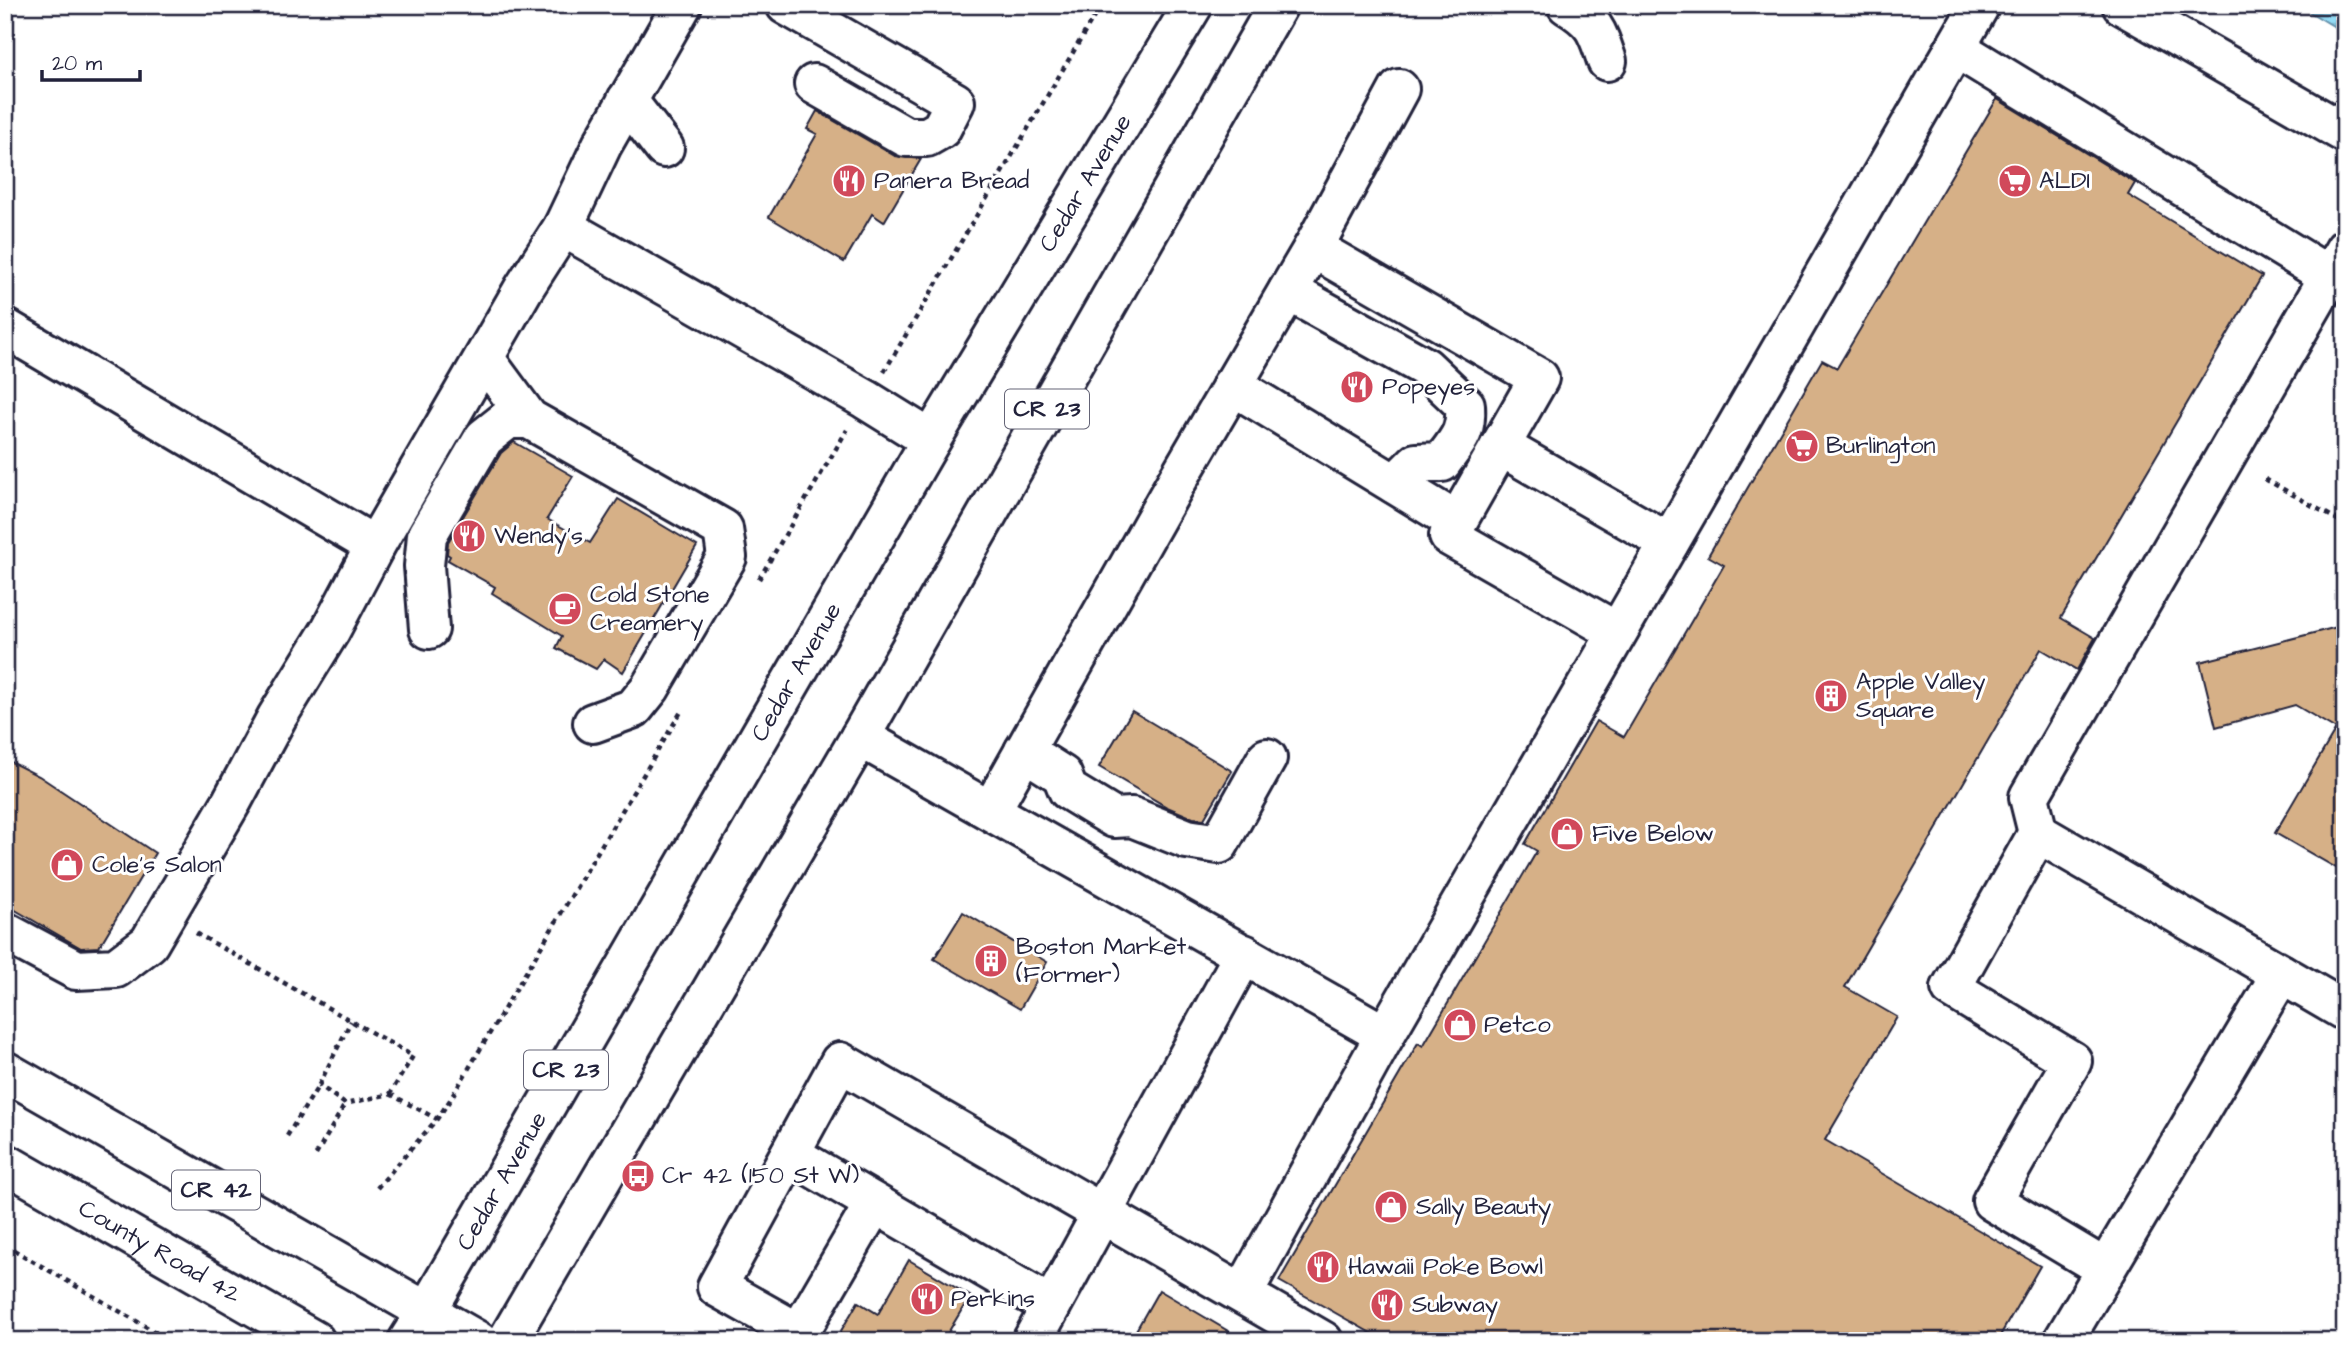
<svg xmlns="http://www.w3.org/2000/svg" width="2350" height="1346" font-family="'Architects Daughter',sans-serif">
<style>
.water{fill:url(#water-waves);stroke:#6691ab;stroke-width:2}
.building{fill:#d6b087;stroke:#22223b;stroke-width:2}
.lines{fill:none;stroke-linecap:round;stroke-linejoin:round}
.minor-casing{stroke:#22223b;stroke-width:44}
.major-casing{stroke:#22223b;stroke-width:44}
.highway-casing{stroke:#22223b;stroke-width:44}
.path{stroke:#22223b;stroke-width:4.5;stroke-dasharray:5 5;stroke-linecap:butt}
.minor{stroke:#fff;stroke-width:38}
.major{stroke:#fff;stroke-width:38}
.highway{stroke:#fff;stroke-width:38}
.labels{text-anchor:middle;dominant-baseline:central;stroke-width:6;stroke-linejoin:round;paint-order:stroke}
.shield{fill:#fff;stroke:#646476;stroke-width:2}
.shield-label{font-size:23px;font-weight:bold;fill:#22223b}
.poi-label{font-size:24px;fill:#22223b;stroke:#fff;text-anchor:start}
.street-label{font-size:24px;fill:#22223b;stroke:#fff}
</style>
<defs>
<pattern id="water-waves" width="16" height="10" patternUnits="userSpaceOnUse" patternTransform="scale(1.75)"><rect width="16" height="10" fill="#93dbf5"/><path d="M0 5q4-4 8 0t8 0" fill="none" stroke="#7ebcd3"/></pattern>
</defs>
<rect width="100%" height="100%" fill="#fff"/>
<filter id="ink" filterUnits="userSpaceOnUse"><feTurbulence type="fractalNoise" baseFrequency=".0143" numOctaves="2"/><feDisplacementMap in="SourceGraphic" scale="14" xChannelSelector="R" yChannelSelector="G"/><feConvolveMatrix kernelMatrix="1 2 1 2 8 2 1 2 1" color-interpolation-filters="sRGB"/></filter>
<g filter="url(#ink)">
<!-- water -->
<polygon class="water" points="2298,5 2345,5 2345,33"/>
<!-- building -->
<g class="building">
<polygon points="1997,99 2135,183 2128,195 2262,276 2061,618 2095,638 2077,670 2041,649 1845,987 1897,1017 1825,1140 2040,1266 1997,1341 1385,1341 1279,1281 1418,1043 1423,1046 1537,851 1525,844 1596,721 1624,737 1724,565 1708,556 1822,360 1837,368"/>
<polygon points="817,111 895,156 921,159 884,222 872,214 844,262 769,217 817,134 807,129"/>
<polygon points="514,442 573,476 547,519 590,543 618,499 697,546 623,672 604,659 596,669 556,648 562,636 492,593 495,587 448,560 450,556 447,554 448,542 501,453"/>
<polygon points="2345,625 2345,873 2275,833 2336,729 2295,705 2216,727 2200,662"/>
<polygon points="1132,711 1232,771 1204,819 1193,818 1167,807 1099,767"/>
<polygon points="5,759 39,776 155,853 99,947 81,948 5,904"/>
<polygon points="963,912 1047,962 1020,1009 934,959"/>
<polygon points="909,1260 970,1296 943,1341 835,1341 858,1302 878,1314"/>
<polygon points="1159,1290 1245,1341 1130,1341"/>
</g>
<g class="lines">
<defs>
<g id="minor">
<polyline points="786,5 955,102 941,129 927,137 906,137 814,84"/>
<path d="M1567,5C1595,22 1597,31 1607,61"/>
<polyline points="2122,5 2345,133"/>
<polyline points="1956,48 2329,276"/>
<polyline points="627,100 664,148"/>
<polyline points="563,227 865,399 931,440"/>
<polyline points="1313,248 1539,378 1449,536 1617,632"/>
<path d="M1288,291L1425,367L1465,405C1467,433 1458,440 1442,462L1416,463L1395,484"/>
<polyline points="5,328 375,546"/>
<polyline points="484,358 529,419 723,529 727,557 650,688 634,708 593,723"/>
<polyline points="1232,385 1457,522"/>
<polyline points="1500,446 1669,543"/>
<polyline points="429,629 424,566 427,535 484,438 508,419 529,419"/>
<polyline points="860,737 1385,1035"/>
<polyline points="1024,751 1062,775 1068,790 1114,818 1132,817 1187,839 1219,844 1267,758"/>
<polyline points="991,810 1178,479 1313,248 1399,89"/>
<polyline points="2038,833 2029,797 2345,249"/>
<polyline points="5,932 76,970 116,968 149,943 232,801 277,717 330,631 375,546 524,288 563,227 602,145 682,5"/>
<polyline points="790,1154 1051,1306"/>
<polyline points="874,1204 799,1333 717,1287 840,1062 1323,1341"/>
<polyline points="2104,1268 1992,1201 2072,1061 1951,988 2038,833 2345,1011"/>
<polyline points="1243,1293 1385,1035 1980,5"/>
<polyline points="1032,1341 1244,954"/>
<polyline points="2063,1341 2281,974"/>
</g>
<g id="major">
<path id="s1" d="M427,1311L931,440L1193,5"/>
<polyline points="507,1341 860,737 1278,5"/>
</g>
<g id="highway">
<polyline points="5,1071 478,1341"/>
<path id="s2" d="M5,1163L315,1341"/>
<polyline points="408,1341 427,1311"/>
</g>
</defs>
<!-- minor casing -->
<use href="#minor" class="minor-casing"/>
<!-- major casing -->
<use href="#major" class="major-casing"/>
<!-- highway casing -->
<use href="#highway" class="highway-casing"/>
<!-- path -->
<g class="path">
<polyline points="884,372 1101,5"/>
<polyline points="2265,479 2345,524"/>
<polyline points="759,579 847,430"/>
<polyline points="196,933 413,1056 390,1094 345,1104 319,1085"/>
<polyline points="390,1094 437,1119"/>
<polyline points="287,1136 319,1085 351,1021"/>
<polyline points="316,1155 345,1104"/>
<polyline points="377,1188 437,1119 450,1100 682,710"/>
<polyline points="5,1245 171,1341"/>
</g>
<!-- minor -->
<use href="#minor" class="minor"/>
<!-- major -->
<use href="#major" class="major"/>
<!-- highway -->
<use href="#highway" class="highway"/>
</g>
</g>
<!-- icons -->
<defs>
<symbol id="restaurant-disc" viewBox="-11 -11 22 22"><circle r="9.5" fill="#d1495b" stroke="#fff"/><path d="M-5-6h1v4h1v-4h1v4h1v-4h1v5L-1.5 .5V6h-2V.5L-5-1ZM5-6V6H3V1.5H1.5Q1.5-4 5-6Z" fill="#fff"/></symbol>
<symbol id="supermarket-disc" viewBox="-11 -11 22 22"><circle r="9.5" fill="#d1495b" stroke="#fff"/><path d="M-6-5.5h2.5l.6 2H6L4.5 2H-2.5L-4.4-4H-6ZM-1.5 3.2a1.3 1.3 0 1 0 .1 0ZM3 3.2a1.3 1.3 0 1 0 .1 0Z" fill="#fff"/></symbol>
<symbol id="cafe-disc" viewBox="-11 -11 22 22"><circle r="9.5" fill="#d1495b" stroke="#fff"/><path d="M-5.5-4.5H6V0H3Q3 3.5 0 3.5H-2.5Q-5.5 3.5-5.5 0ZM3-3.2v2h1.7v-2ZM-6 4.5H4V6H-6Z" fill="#fff"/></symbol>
<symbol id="building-disc" viewBox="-11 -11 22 22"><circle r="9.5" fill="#d1495b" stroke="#fff"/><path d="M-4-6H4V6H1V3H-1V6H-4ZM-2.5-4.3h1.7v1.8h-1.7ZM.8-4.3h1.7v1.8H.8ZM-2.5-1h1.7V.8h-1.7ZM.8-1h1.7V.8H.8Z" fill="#fff"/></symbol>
<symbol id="shop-disc" viewBox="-11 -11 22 22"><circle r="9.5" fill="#d1495b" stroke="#fff"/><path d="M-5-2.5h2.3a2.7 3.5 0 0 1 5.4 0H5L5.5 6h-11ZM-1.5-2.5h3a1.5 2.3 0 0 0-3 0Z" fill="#fff"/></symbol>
<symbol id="bus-disc" viewBox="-11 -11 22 22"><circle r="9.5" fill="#d1495b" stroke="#fff"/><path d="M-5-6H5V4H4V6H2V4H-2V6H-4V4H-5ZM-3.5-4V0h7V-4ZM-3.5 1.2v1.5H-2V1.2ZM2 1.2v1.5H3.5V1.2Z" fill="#fff"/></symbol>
</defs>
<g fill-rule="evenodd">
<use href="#restaurant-disc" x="830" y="162" width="38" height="38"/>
<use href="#supermarket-disc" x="1996" y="162" width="38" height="38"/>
<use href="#restaurant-disc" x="1338" y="368" width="38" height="38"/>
<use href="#supermarket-disc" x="1783" y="427" width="38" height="38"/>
<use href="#restaurant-disc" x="450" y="517" width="38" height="38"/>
<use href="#cafe-disc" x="546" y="590" width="38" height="38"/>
<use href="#building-disc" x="1812" y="677" width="38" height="38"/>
<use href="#shop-disc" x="1548" y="815" width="38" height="38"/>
<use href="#shop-disc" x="48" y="846" width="38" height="38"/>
<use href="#building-disc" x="972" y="942" width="38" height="38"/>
<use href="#shop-disc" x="1441" y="1006" width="38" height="38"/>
<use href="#bus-disc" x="619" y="1157" width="38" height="38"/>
<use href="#shop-disc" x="1372" y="1188" width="38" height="38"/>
<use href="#restaurant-disc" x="1304" y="1248" width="38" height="38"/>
<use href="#restaurant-disc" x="908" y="1280" width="38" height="38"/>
<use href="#restaurant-disc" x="1368" y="1286" width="38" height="38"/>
</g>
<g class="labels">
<!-- shield labels -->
<g class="shield">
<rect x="1005" y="389.5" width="84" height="39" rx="5"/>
<rect x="524" y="1050.5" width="84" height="39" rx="5"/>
<rect x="172" y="1170.5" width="88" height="39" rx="5"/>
</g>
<g class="shield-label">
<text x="1047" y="409">CR 23</text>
<text x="566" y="1070">CR 23</text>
<text x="216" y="1190">CR 42</text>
</g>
<!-- poi labels -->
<g class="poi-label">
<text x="874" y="181">Panera Bread</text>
<text x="2039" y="181">ALDI</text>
<text x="1382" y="387">Popeyes</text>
<text x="1826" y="446">Burlington</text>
<text x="494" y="536">Wendy's</text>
<text x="590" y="595">Cold Stone<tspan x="590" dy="28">Creamery</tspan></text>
<text x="1856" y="682">Apple Valley<tspan x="1856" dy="28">Square</tspan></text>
<text x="1592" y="834">Five Below</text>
<text x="92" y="865">Cole's Salon</text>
<text x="1016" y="947">Boston Market<tspan x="1016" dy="28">(Former)</tspan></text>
<text x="1484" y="1025">Petco</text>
<text x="662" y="1176">Cr 42 (150 St W)</text>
<text x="1416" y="1207">Sally Beauty</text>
<text x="1348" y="1267">Hawaii Poke Bowl</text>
<text x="951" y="1299">Perkins</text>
<text x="1412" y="1305">Subway</text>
</g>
<!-- street labels -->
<g class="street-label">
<text stroke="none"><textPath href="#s1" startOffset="1306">Cedar Avenue</textPath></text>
<text stroke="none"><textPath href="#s1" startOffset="738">Cedar Avenue</textPath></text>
<text stroke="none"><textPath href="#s1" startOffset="150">Cedar Avenue</textPath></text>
<text stroke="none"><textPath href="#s2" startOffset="178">County Road 42</textPath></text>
</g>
</g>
<!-- margin -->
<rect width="2350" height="1346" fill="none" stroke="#fff" stroke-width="28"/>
<rect x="14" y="14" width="2322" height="1318" fill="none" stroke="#22223b" stroke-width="2.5" filter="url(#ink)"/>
<!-- scale -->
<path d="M42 70v10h98v-10" fill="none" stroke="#22223b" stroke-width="3.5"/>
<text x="52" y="70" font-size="21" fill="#22223b" stroke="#ffffff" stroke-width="5" paint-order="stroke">20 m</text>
</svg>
